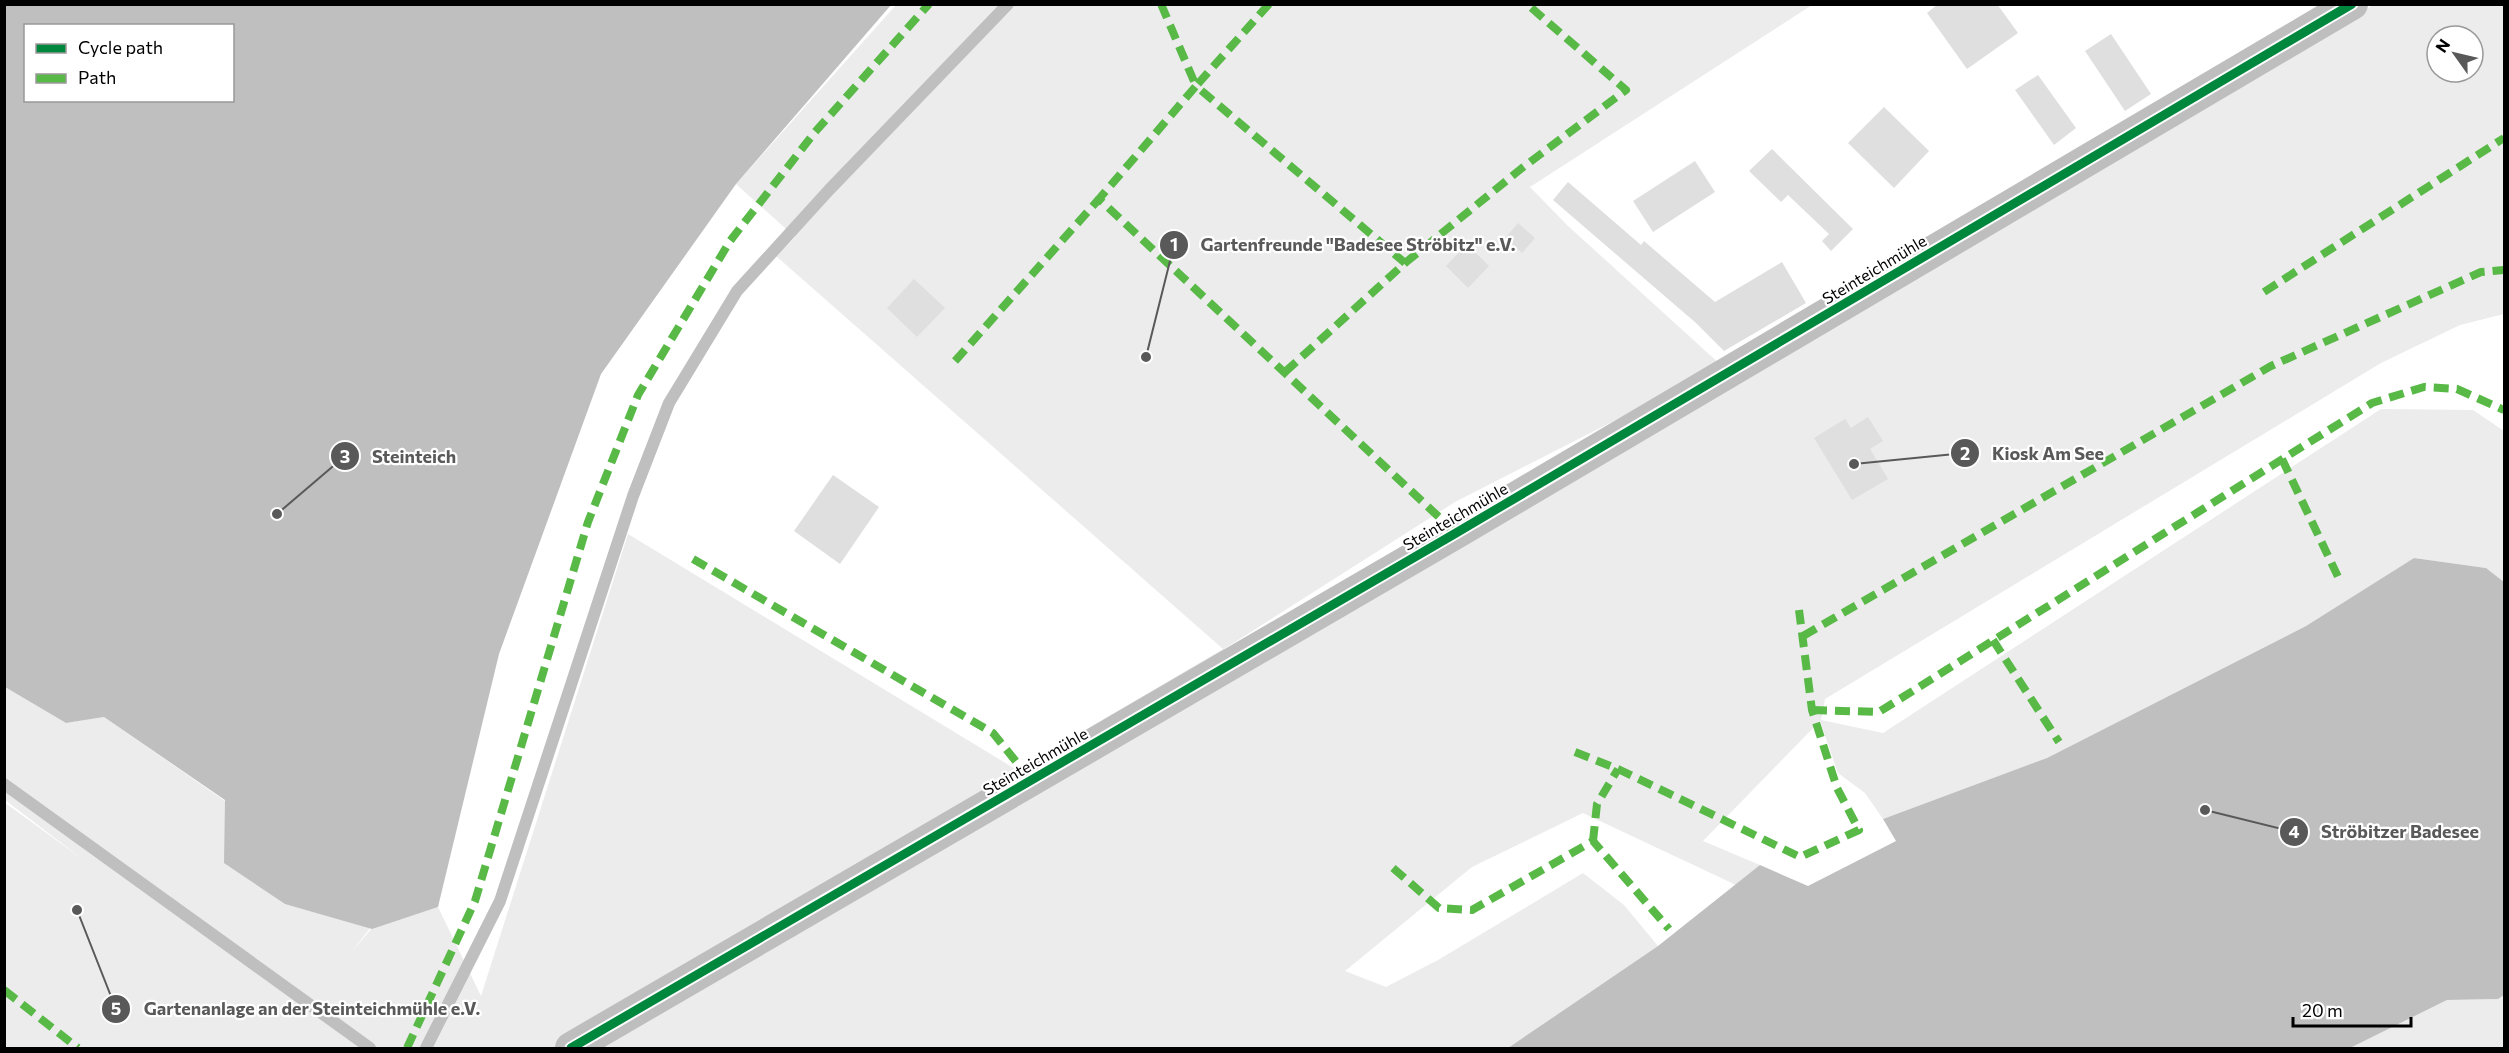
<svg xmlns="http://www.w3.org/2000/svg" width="2509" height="1053" font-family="Commissioner,sans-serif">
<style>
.green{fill:#ececec;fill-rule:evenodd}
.water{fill:#bfbfbf;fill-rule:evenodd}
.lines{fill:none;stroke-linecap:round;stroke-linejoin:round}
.stream{stroke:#bfbfbf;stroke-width:12}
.building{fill:#dfdfdf}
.minor{stroke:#bebebe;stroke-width:32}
.quiet{stroke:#58b947;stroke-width:8;stroke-dasharray:15 8;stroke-linecap:butt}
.cycleway-casing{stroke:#fff;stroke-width:13}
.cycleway{stroke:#00873e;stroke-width:9}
.labels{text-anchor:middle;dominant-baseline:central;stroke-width:4.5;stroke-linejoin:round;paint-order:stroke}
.street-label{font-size:16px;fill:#000;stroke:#fff}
.leader{fill:none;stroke:#595959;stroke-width:2}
.callout-dot{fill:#595959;stroke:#fff;stroke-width:2}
.mark-label{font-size:18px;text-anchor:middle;font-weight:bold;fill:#fff}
.callout-label{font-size:18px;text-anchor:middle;font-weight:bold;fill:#595959;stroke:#fff;stroke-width:4.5;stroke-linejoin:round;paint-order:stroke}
</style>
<rect width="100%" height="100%" fill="#fff"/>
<!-- green -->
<g class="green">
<path d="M896,5H1812L1530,187L1567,225L1722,366L1455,502L1224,649L1258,663L2373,5H2504V314L2460,325L2381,363L1825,699L1821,720L1883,733L2381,409L2473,410L2504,431V582L2486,568L2414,558L2306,626L2047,758L1883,819L1865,793L1838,773L1820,721L1703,841L1760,865L1736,885L1583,813L1472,867L1345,971L1386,987L1438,960L1583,873L1624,905L1658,946L1508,1048H5L4,802L85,861L5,800V687L66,723L104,717L225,801L371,927L350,954L372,928L438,907L481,996L628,534L1017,770L1223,649L776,256L795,237L736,184ZM2437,36H2473V72H2437Z"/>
<polygon points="2504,995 2504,1048 2350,1048 2447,1000 2498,999"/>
</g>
<!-- water -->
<g class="water">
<path d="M5,4L891,5L736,184L601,374L499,654L438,907L372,929L285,904L224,863L225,800L104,717L66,723L5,687ZM26,26H232V100H26Z"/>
<polygon points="2414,558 2486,568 2504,582 2504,995 2498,999 2447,1000 2350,1048 1508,1048 1658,946 1760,865 1808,886 1896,841 1883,819 2047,758 2306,626"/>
</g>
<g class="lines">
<!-- stream -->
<g class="stream">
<polyline points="4,784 370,1048"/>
<polyline points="426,1048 500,901 633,496 669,403 737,291 829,190 1008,4"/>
</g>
</g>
<!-- building -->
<g class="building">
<polygon points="1938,4 1997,4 2018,33 1967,69 1927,13"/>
<polygon points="2111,34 2151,94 2125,111 2085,51"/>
<polygon points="2038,75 2076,128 2054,145 2015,90"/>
<polygon points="1884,107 1929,151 1894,188 1848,143"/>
<polygon points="1772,149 1853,229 1831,251 1822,241 1829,234 1788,195 1781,202 1749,171"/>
<polygon points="1695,161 1715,192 1653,232 1633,201"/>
<polygon points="1568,182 1641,245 1644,241 1715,302 1782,262 1806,303 1724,351 1696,323 1553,200"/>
<polygon points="1518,223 1535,238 1522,253 1505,238"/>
<polygon points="1467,244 1489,266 1468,288 1446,266"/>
<polygon points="914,279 945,308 917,337 887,308"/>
<polygon points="1868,417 1883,441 1870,449 1888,479 1852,500 1814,438 1845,419 1851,428"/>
<polygon points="833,475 879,507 840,564 794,531"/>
</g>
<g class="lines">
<!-- minor -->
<polyline class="minor" points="571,1048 1456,533 2352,4"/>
<!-- quiet -->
<g class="quiet">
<polyline points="1161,4 1196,86 1269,4"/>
<polyline points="1405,263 1522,168 1626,90 1527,4"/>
<polyline points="2264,292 2504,138"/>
<polyline points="955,361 1099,199"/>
<polyline points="1285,372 1405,263 1196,86 1099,199 1456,533"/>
<polyline points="2282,459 2341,583"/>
<polyline points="693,559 993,733 1031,780"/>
<polyline points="1803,636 2271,366 2481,272 2504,270"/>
<polyline points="1993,640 2059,742"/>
<polyline points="1812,710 1879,712 2372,403 2424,387 2457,389 2504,410"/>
<polyline points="1575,752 1618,769 1800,857 1859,830 1837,788 1812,710 1799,610"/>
<polyline points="1593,841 1597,804 1618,769"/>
<polyline points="1393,868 1439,908 1472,910 1593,841 1669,929"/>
<polyline points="4,990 78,1048"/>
<polyline points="407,1048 475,901 588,522 638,395 730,241 815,132 929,4"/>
</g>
<defs>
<polyline id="cycleway" points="571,1048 1456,533 2352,4"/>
</defs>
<!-- cycleway casing -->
<use href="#cycleway" class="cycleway-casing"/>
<!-- cycleway -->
<use href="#cycleway" class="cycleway"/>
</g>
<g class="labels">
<!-- street labels -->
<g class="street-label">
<text transform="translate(1874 269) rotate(-31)">Steinteichmühle</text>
<text transform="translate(1455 516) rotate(-30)">Steinteichmühle</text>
<text transform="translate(1035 761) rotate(-30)">Steinteichmühle</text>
</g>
</g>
<!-- callouts -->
<path class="leader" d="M1146 357L1174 245M1854 464L1965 453M277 514L345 456M2205 810L2294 832M77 910L116 1009"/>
<g class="callout-dot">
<circle cx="1146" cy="357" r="6"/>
<circle cx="1854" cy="464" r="6"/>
<circle cx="277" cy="514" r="6"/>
<circle cx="2205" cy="810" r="6"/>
<circle cx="77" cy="910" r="6"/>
<circle cx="1174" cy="245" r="15"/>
<circle cx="1965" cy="453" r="15"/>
<circle cx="345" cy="456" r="15"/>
<circle cx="2294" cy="832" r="15"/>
<circle cx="116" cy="1009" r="15"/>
</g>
<g class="mark-label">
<text x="1174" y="251">1</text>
<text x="1965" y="460">2</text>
<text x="345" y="463">3</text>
<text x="2294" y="838">4</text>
<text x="116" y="1015">5</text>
</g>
<g class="callout-label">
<text x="1358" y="251">Gartenfreunde "Badesee Ströbitz" e.V.</text>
<text x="2048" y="460">Kiosk Am See</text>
<text x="414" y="463">Steinteich</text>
<text x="2400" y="838">Ströbitzer Badesee</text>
<text x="312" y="1015">Gartenanlage an der Steinteichmühle e.V.</text>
</g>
<!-- border -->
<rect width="2509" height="1053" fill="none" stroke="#000000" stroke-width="12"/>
<!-- legend -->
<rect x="24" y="24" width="210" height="78" fill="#ffffff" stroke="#999999" stroke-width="1.5"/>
<rect x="36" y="44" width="30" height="9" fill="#00873e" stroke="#999999" stroke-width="1.5"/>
<text x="78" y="54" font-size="18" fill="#000000">Cycle path</text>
<rect x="36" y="74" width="30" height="9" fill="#58b947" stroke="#999999" stroke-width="1.5"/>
<text x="78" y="84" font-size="18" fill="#000000">Path</text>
<!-- north arrow -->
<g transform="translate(2455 54) rotate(304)"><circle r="28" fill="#ffffff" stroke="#999999" stroke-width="1.5"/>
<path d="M0-4.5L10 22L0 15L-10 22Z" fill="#595959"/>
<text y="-9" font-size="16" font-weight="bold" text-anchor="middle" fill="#000000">N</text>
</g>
<!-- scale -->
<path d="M2293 1017v9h118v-9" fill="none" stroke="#000000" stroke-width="3"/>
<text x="2302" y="1017" font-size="18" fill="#000000" stroke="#ffffff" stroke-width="4.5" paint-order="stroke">20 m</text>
</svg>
